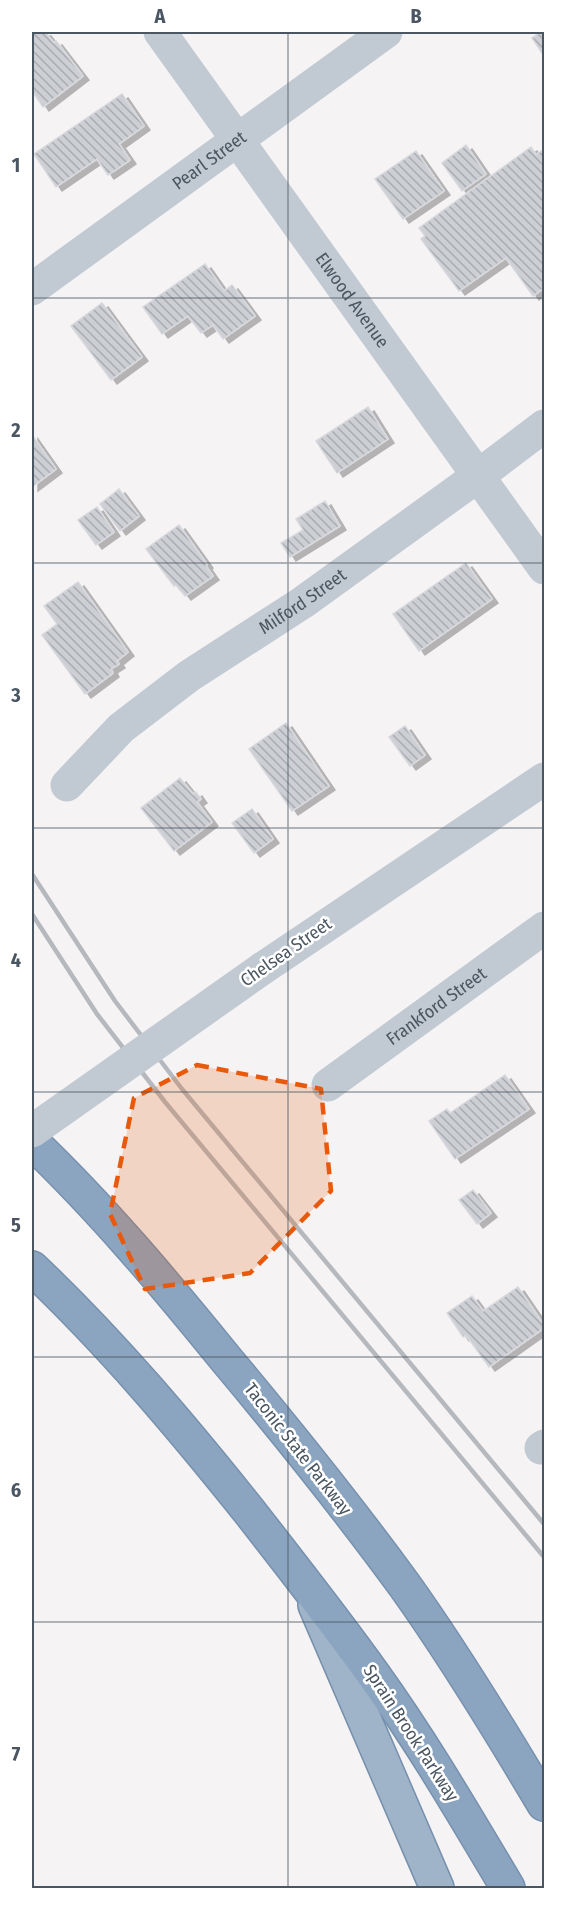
<svg xmlns="http://www.w3.org/2000/svg" width="576" height="1920" font-family="'Fira Sans Condensed',sans-serif">
<style>
.building{fill:url(#building-back-hatch);stroke:#d7d9de;stroke-width:1.5;filter:url(#shadow)}
.lines{fill:none;stroke-linecap:round;stroke-linejoin:round}
.trunk-casing{stroke:#7690ad;stroke-width:36}
.motorway-casing{stroke:#7690ad;stroke-width:36}
.minor{stroke:#c1cad2;stroke-width:33}
.tertiary{stroke:#c1cad2;stroke-width:33}
.trunk{stroke:#9fb4c9;stroke-width:33}
.motorway{stroke:#8ba5c1;stroke-width:33}
.rail{stroke:#b5b8bd;stroke-width:4.5}
.tertiary-bridge{stroke:#c1cad2;stroke-width:33}
.marked{fill:#e8590c;fill-opacity:0.2;stroke:#e8590c;stroke-width:4.5;stroke-dasharray:12 8;stroke-linejoin:round}
.grid{fill:none;stroke:#4a5661;stroke-width:1.5;stroke-opacity:0.55}
.labels{text-anchor:middle;dominant-baseline:central;stroke-width:5;stroke-linejoin:round;paint-order:stroke}
.street-label{font-size:18px;fill:#4a5661;stroke:#fff}
.neatline{fill:none;stroke:#4a5661;stroke-width:2}
.grid-label{font-size:20px;text-anchor:middle;font-weight:bold;fill:#4a5661}
</style>
<defs>
<pattern id="building-back-hatch" width="6" height="6" patternUnits="userSpaceOnUse" patternTransform="scale(1.5)"><rect width="6" height="6" fill="#cdcfd5"/><path d="M-1 5l2 2M0 0l6 6M5-1l2 2" fill="none" stroke="#a8abb0"/></pattern>
<filter id="shadow"><feDropShadow dx="6" dy="4" stdDeviation="0" flood-color="#0004"/></filter>
</defs>
<rect width="100%" height="100%" fill="#f5f3f3"/>
<!-- building -->
<g class="building">
<polygon points="32,32 45,32 54,43 56,41 83,76 43,107 32,91"/>
<polygon points="541,32 544,32 544,56 532,38"/>
<polygon points="122,94 144,126 119,144 130,160 108,175 97,159 56,187 34,154"/>
<polygon points="466,145 486,174 462,191 442,163"/>
<polygon points="531,147 536,155 541,151 544,155 544,288 533,296 506,258 459,291 421,239 425,236 419,228"/>
<polygon points="416,151 444,191 403,219 375,179"/>
<polygon points="205,264 224,291 232,285 255,316 223,339 213,325 201,333 188,316 162,334 143,307"/>
<polygon points="102,303 142,357 111,380 71,326"/>
<polygon points="368,407 388,439 337,473 316,441"/>
<polygon points="32,435 56,469 32,487"/>
<polygon points="119,489 139,516 120,531 100,504"/>
<polygon points="325,501 340,526 290,557 281,543 303,530 296,519"/>
<polygon points="97,507 114,532 96,545 78,520"/>
<polygon points="179,525 207,564 206,566 213,576 185,596 176,585 174,586 146,549"/>
<polygon points="466,563 492,599 419,651 393,614"/>
<polygon points="78,582 128,652 117,661 119,664 111,669 113,673 85,694 42,635 57,624 44,606"/>
<polygon points="286,723 329,786 292,811 249,749"/>
<polygon points="405,726 425,755 410,766 389,737"/>
<polygon points="180,778 193,794 196,792 201,799 197,802 212,822 174,851 141,808"/>
<polygon points="252,809 273,839 254,853 232,823"/>
<polygon points="505,1075 529,1109 455,1159 429,1121 447,1109 450,1113"/>
<polygon points="473,1190 491,1213 477,1224 459,1200"/>
<polygon points="518,1287 544,1325 544,1328 489,1367 466,1335 463,1337 447,1313 472,1296 483,1311"/>
</g>
<g class="lines">
<defs>
<polyline id="trunk" points="315,1605 437,1888"/>
<g id="motorway">
<path d="M32,1142C102,1209 164,1283 225,1358C287,1432 348,1508 405,1586C455,1656 500,1730 544,1804"/>
<path d="M32,1268C111,1343 181,1426 249,1511C291,1565 333,1618 373,1674C422,1742 465,1816 508,1888"/>
</g>
</defs>
<!-- trunk casing -->
<use href="#trunk" class="trunk-casing"/>
<!-- motorway casing -->
<use href="#motorway" class="motorway-casing"/>
<!-- minor -->
<g class="minor">
<path id="s1" d="M32,289L386,32"/>
<path id="s2" d="M67,785L121,728L189,676L302,603L478,476L544,426"/>
<path id="s3" d="M328,1085L544,928"/>
<polyline points="541,1448 544,1446"/>
</g>
<!-- tertiary -->
<g class="tertiary">
<path id="s4" d="M160,32L544,568"/>
<polyline points="263,968 544,779"/>
</g>
<!-- trunk -->
<use href="#trunk" class="trunk"/>
<!-- motorway -->
<use href="#motorway" class="motorway"/>
<!-- rail -->
<g class="rail">
<polyline points="32,874 115,1001 182,1089 544,1524"/>
<polyline points="32,914 97,1014 165,1102 544,1557"/>
</g>
<!-- tertiary-bridge -->
<polyline class="tertiary-bridge" points="32,1131 263,968"/>
</g>
<!-- marked area -->
<path class="marked" d="M197,1065L321,1089L331,1191L250,1273L145,1289L110,1214L134,1098Z"/>
<!-- grid -->
<path class="grid" d="M288,32V1888M32,298H544M32,563H544M32,828H544M32,1092H544M32,1357H544M32,1622H544"/>
<g class="labels">
<!-- street labels -->
<g class="street-label">
<text stroke="none"><textPath href="#s1" startOffset="219">Pearl Street</textPath></text>
<text stroke="none"><textPath href="#s4" startOffset="330">Elwood Avenue</textPath></text>
<text stroke="none"><textPath href="#s2" startOffset="300">Milford Street</textPath></text>
<text transform="translate(286 952) rotate(-35)">Chelsea Street</text>
<text stroke="none"><textPath href="#s3" startOffset="134">Frankford Street</textPath></text>
<text transform="translate(298 1449) rotate(52)">Taconic State Parkway</text>
<text transform="translate(411 1733) rotate(57)">Sprain Brook Parkway</text>
</g>
</g>
<!-- border -->
<rect width="576" height="1920" fill="none" stroke="#ffffff" stroke-width="66"/>
<rect x="33" y="33" width="510" height="1854" class="neatline"/>
<g class="grid-label">
<text x="160" y="23">A</text>
<text x="416" y="23">B</text>
<text x="16" y="172">1</text>
<text x="16" y="437">2</text>
<text x="16" y="702">3</text>
<text x="16" y="967">4</text>
<text x="16" y="1232">5</text>
<text x="16" y="1497">6</text>
<text x="16" y="1761">7</text>
</g>
</svg>
